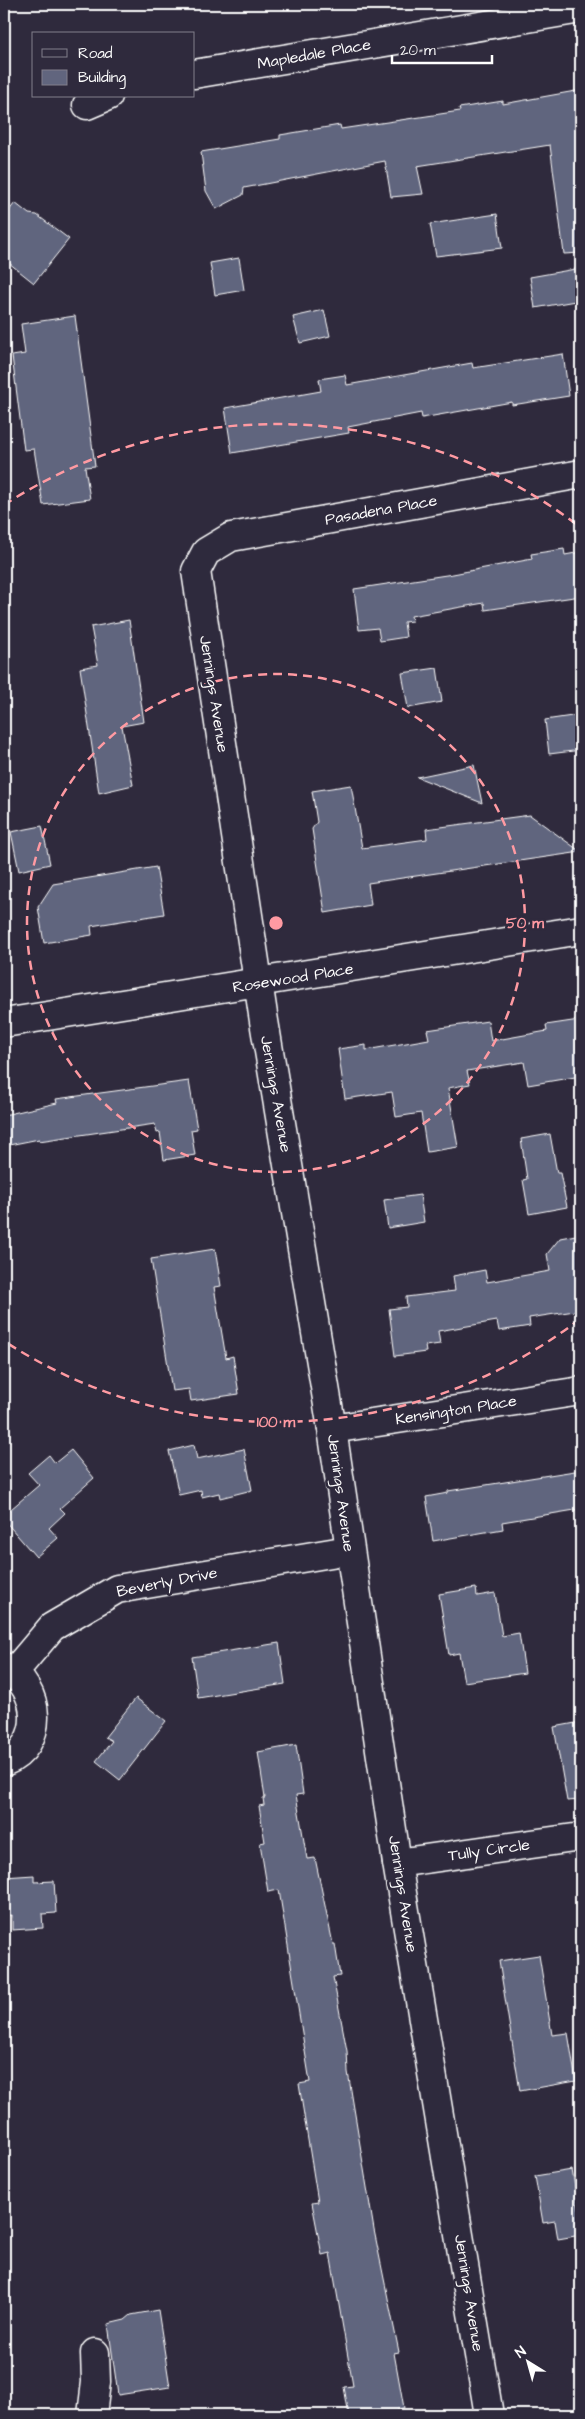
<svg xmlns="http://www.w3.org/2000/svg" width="585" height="2419" font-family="'Architects Daughter',sans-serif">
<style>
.building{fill:#61657e;stroke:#fff}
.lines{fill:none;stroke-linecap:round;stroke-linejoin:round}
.minor-casing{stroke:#fff;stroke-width:31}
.minor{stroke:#2f2a3d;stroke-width:28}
.ring{fill:none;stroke:#ff9aa2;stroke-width:2.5;stroke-dasharray:9 6}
.labels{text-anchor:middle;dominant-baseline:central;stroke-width:5;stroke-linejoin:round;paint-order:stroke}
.street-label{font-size:16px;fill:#fff;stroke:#2f2a3d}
.centre{fill:#ff9aa2;stroke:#2f2a3d;stroke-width:2.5}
.ring-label{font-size:15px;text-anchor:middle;font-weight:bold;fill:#ff9aa2;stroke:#2f2a3d;stroke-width:5;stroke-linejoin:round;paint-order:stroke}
</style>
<rect width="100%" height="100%" fill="#2f2a3d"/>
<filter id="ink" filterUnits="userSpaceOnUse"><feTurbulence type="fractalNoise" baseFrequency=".02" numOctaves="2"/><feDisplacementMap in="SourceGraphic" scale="10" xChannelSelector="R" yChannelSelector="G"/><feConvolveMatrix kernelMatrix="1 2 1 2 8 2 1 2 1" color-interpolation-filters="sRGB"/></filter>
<g filter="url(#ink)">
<!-- building -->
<g class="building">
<polygon points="581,90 581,253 564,254 550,145 417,166 423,194 391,197 385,161 244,188 243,195 216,209 206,191 201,152 280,139 280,135 340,125 341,129 460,111 459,108 503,101 503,104"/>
<polygon points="15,203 29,214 37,215 69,239 34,283 4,259 4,217"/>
<polygon points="497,214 502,248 436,256 430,224"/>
<polygon points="239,258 244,290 215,295 210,263"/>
<polygon points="581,268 581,300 535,308 530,277"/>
<polygon points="324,310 330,336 300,343 293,317"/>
<polygon points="75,316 95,466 85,467 90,499 43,505 34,449 24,450 12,356 25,354 21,324"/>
<polygon points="563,354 569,396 512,405 512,402 422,418 421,413 348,427 349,433 232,453 225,408 321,391 319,379 345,375 347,385 472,363 473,368"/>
<polygon points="564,549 565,555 581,552 581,596 485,610 484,603 411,616 412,621 404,622 406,637 380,641 378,628 359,630 354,589 453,574 532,559 531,554"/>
<polygon points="129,620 144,722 122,726 133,785 99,793 80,668 98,665 91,627"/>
<polygon points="437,668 442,702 408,708 402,673"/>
<polygon points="579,715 581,750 549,754 545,720"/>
<polygon points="474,765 482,803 417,777"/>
<polygon points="351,785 362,848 427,839 426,829 530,815 581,852 368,883 371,905 325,913 312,829 317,822 312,791"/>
<polygon points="42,826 50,864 19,871 11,832"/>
<polygon points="156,867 164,914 91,926 92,935 44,943 38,907 53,884"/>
<polygon points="579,1020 581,1035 581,1076 528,1085 524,1062 467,1071 470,1084 448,1088 458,1147 427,1152 421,1113 396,1117 392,1092 345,1099 338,1049 366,1045 366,1050 429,1039 427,1030 488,1021 491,1041 547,1031 546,1025"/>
<polygon points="189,1081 197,1129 191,1130 195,1155 164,1160 160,1132 157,1133 155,1124 39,1141 39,1139 4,1146 4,1115 57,1103 56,1099"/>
<polygon points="550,1134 557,1173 560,1173 567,1207 529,1214 523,1180 527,1179 521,1139"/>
<polygon points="420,1195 424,1222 388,1228 384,1200"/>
<polygon points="581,1234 581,1310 529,1318 530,1326 499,1331 497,1321 438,1331 440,1344 425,1346 426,1352 395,1356 389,1309 407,1307 406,1297 455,1291 453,1276 485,1270 487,1282 550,1271 547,1254 560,1238"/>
<polygon points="215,1249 221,1286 214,1287 226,1358 233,1356 239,1394 191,1401 189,1389 172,1391 151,1259"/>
<polygon points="194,1445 197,1459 244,1449 252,1490 220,1498 219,1493 202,1497 201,1490 179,1495 169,1451"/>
<polygon points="71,1450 94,1478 60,1508 65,1513 49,1528 58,1538 36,1557 4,1520 4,1515 39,1485 28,1473 49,1455 55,1463"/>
<polygon points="581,1470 581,1509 502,1522 503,1529 433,1541 426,1497 448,1493 448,1491"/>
<polygon points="476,1588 477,1596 495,1593 502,1636 519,1633 525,1673 464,1682 459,1653 449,1655 439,1594"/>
<polygon points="279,1643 285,1684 198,1698 192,1657"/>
<polygon points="136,1698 166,1721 120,1780 96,1761 112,1741 105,1737"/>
<polygon points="581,1722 581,1800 567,1801 554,1727"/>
<polygon points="296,1745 303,1794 296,1795 307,1859 315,1858 333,1944 335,1944 340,1976 333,1977 347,2051 348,2072 374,2230 399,2352 394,2353 404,2408 398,2409 399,2415 349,2415 344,2387 353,2386 330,2253 322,2255 312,2203 318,2202 299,2084 310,2082 279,1890 268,1892 260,1843 265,1842 259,1806 264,1805 263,1798 265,1798 258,1752"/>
<polygon points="34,1875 34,1882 54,1881 56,1913 42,1914 43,1928 12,1930 12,1915 4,1916 4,1877"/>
<polygon points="539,1955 552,2035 568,2033 576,2081 520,2091 499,1961"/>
<polygon points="572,2170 579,2210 581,2210 581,2235 558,2239 555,2221 543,2223 535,2176"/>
<polygon points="158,2310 170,2387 118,2395 108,2324 125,2320 131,2315"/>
</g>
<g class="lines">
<defs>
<g id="minor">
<polyline points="194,74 581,9"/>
<polyline points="87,105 108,96"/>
<polyline points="4,1023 581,930"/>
<polyline points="332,1429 581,1391"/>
<path d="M4,1667C42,1687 46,1746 4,1762"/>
<polyline points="14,1672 52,1627 117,1589 349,1550"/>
<polyline points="397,1863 581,1837"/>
<polyline points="92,2415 96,2382 95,2353"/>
<polyline points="489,2415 397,1863 332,1429 264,1021 196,571 206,552 231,537 581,474"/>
</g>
</defs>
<!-- minor casing -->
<use href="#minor" class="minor-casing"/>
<!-- minor -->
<use href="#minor" class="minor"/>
</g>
</g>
<!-- distance rings -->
<g class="ring">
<circle cx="276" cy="923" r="249"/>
<path d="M580 1319A499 499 0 0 1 4 1341M4 505A499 499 0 0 1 580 527"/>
</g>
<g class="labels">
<!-- street labels -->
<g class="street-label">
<text transform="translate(314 54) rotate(-10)">Mapledale Place</text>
<text transform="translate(381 510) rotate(-10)">Pasadena Place</text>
<text transform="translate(214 694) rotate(81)">Jennings Avenue</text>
<text transform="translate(293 978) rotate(-9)">Rosewood Place</text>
<text transform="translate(276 1094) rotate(80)">Jennings Avenue</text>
<text transform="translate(456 1410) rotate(-9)">Kensington Place</text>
<text transform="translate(341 1493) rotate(82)">Jennings Avenue</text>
<text transform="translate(167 1582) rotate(-11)">Beverly Drive</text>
<text transform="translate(489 1850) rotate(-8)">Tully Circle</text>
<text transform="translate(403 1894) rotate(81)">Jennings Avenue</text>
<text transform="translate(469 2293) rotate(81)">Jennings Avenue</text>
</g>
</g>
<circle cx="276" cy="923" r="8" class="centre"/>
<g class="ring-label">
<text x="525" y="928">50 m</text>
<text x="276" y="1427">100 m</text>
</g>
<!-- margin -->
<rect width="585" height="2419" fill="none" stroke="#2f2a3d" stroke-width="20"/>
<rect x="10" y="10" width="565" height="2399" fill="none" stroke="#fff" stroke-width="2" filter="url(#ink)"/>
<!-- legend -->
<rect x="32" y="32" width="162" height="65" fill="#2f2a3d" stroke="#827f8b"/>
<rect x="42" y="49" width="25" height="8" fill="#2f2a3d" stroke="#827f8b"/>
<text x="78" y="58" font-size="15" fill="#ffffff">Road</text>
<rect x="42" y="70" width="25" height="15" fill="#61657e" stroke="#827f8b"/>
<text x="78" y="82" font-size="15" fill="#ffffff">Building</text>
<!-- north arrow -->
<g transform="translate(528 2362) rotate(323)" stroke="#2f2a3d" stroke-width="4" paint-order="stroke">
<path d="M0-4L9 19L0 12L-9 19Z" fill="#ffffff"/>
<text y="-8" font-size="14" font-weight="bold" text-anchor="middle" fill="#ffffff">N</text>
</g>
<!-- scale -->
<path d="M392 55v8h100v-8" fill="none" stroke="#ffffff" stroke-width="2.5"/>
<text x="400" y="55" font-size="15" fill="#ffffff" stroke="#2f2a3d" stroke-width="4" paint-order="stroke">20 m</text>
</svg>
